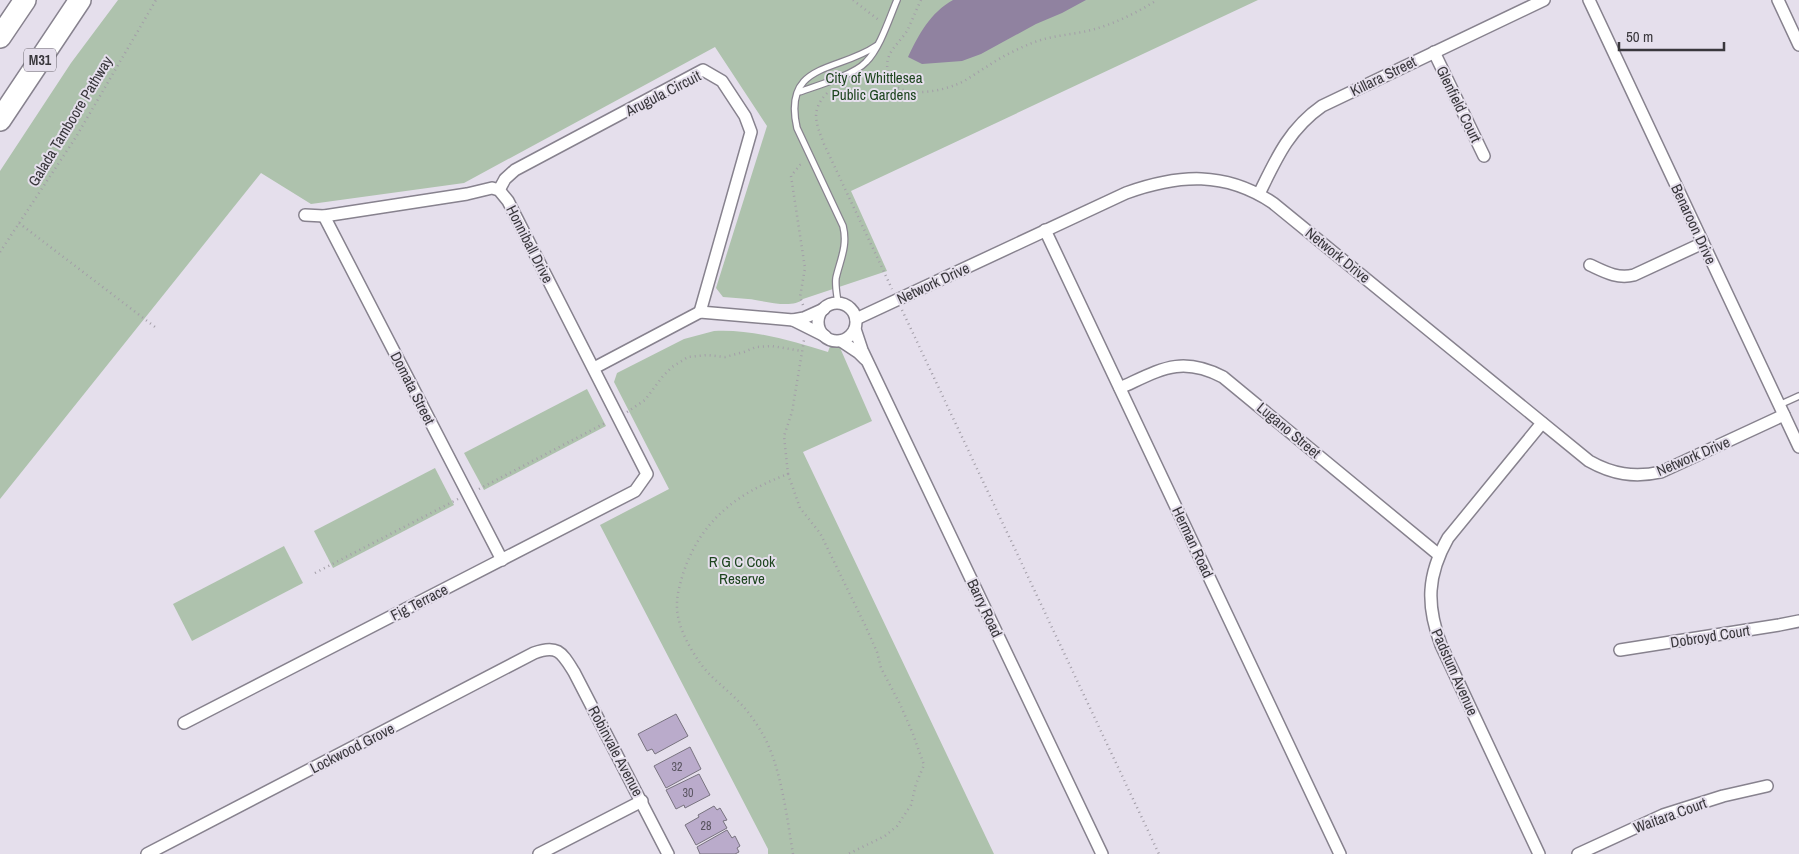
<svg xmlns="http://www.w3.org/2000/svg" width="1799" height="854" font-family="'Archivo Narrow',sans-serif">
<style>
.green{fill:#aec2ad}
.water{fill:#9082a0}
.building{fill:#baabcb;stroke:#78737f}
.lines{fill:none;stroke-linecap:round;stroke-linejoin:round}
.lane-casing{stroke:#87828e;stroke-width:8}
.street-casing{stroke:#87828e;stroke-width:14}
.highway-casing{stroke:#87828e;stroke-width:24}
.path{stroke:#a39ea8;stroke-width:2.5;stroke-dasharray:1 4;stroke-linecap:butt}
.lane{stroke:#fff;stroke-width:5.5}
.street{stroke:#fff;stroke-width:11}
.highway{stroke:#fff;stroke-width:21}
.labels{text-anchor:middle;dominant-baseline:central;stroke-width:4;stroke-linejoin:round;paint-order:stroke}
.number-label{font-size:12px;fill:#595460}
.shield{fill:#e5dfec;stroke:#6d6971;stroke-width:1}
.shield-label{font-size:14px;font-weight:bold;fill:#39373c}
.street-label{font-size:15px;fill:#39373c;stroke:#e5dfec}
.park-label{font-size:15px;fill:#1e451f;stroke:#e5dfec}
</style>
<rect width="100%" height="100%" fill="#e5dfec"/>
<!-- green -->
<g class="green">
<path d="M118,0H1258L851,191L887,271L803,299C792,310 762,300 748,299C740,298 732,298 723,297L716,288L767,126L715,47L464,183L311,204L261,173L0,499V171L71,63Z"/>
<path d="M714,331C754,329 791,341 828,352L834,334L872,421L803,452L994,854H768V849L600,525L669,489L614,382L617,373L684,339Z"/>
<polygon points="587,389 606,426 484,490 464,453"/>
<polygon points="435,468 454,505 333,568 314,531"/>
<polygon points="284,546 303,583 192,641 173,604"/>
</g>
<!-- water -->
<path class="water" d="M953,0H1086L1062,13L1036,24L981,54L962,61L922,64L908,57C919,34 930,13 953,0Z"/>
<!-- building -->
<g class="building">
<polygon points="676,714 688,736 655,754 652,749 647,751 638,734"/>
<polygon points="690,747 701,769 666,788 654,766"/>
<polygon points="699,774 710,795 685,808 684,805 676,809 666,790"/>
<polygon points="714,806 717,810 720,808 727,820 723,821 727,828 696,845 685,825 699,817 698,815"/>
<polygon points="727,830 732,838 735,836 740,846 737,848 739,852 735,854 700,854 697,847"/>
</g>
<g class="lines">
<defs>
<g id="lane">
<path d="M799,92C816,86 854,75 866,62C880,48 889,19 897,0"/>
<path d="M838,303C837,295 835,286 836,278C840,260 848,246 843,226L797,128C782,62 838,72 876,46"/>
<polyline points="1779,405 1799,396"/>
</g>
<g id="street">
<polyline points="1589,0 1799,447"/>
<polyline points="1778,0 1799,45"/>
<polyline points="1434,52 1484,156"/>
<polyline points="499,190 505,179 515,170 703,70 722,81 745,116 751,132 700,312"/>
<path d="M1259,194C1276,159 1289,129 1322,106L1544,0"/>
<polyline points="324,216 502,560"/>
<polyline points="1045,230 1340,854"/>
<path d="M1590,265C1605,272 1617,279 1634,275L1703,243"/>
<circle cx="837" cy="322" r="19"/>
<path d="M856,319L1126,193C1179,174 1225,171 1273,203L1589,461C1612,474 1634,478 1661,472L1784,415"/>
<polyline points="793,320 825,336"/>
<polyline points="855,329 862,350 1102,854"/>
<polyline points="841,341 859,353 865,359"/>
<polyline points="594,368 700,312 793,320 804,318 824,309"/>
<path d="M1120,388C1160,370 1180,355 1223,377L1439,555"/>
<polyline points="1620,650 1779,625 1799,621"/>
<polyline points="184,723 635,491 647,474 508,201 499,190 492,188 467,194 324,216 305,215"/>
<path d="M147,854L534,653C558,644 562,653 574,672L668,854"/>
<polyline points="539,854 642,801"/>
<path d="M1539,854L1441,645C1426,605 1427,575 1448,538L1542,423"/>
<polyline points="1578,854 1663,815 1723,796 1767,786"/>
</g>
<g id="highway">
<polyline points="0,37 25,0"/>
<polyline points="0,120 80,0"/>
</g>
</defs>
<!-- lane casing -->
<use href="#lane" class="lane-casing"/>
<!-- street casing -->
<use href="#street" class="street-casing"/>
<!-- highway casing -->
<use href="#highway" class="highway-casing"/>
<!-- path -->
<g class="path">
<polyline points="853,0 880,21"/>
<path d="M921,0C916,10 912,21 907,31C902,39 892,48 889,56C885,66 888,76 894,84C905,98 941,91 955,85C967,81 977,72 988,66C1001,57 1017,49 1032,43C1052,35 1074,35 1095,29C1116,23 1138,12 1157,0"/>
<path d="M827,93C810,111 816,123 824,144L892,289"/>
<polyline points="19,223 155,327"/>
<polyline points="0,252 76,137 156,0"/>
<polyline points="803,305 800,297 805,268 791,176 800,165 804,163"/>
<polyline points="902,310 1159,854"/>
<polyline points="627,412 645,400 663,376 672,367 688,357 707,355 725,357 744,352 756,347 772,346 802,351"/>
<polyline points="788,474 784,436 792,412 804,340"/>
<polyline points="479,489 607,422"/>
<polyline points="315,573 458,499"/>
<path d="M793,854C787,818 781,765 762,733C756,723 749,712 740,703C726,688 709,677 698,660C688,645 676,623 677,604C677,594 680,584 683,574C700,521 737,493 788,474L800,508L820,533L865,625L877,652L881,668L900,704L913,734L924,765L916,784L911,805L897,826L885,836L848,854"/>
</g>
<!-- lane -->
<use href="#lane" class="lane"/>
<!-- street -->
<use href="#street" class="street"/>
<!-- highway -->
<use href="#highway" class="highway"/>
</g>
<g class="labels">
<!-- number labels -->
<g class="number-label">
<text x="677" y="767">32</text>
<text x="688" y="793">30</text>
<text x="706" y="826">28</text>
</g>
<!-- shield labels -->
<rect class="shield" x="24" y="48.5" width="32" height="23" rx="4"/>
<g class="shield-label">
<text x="40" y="60">M31</text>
</g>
<!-- street labels -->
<g class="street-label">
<text transform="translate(1383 76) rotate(-26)">Killara Street</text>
<text transform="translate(663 93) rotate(-27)">Arugula Circuit</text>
<text transform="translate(1459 104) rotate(64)">Glenfield Court</text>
<text transform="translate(70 121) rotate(-59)">Galada Tamboore Pathway</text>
<text transform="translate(1694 224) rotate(65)">Benaroon Drive</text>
<text transform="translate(530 244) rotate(63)">Honniball Drive</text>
<text transform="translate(1338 255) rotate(39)">Network Drive</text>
<text transform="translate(933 283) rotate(-25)">Network Drive</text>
<text transform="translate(413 388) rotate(63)">Domata Street</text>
<text transform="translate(1289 430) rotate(40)">Lugano Street</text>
<text transform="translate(1693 456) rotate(-23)">Network Drive</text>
<text transform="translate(1193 542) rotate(65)">Herman Road</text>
<text transform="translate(419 602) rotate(-27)">Fig Terrace</text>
<text transform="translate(985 608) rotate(65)">Barry Road</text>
<text transform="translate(1710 636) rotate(-9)">Dobroyd Court</text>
<text transform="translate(1455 672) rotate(66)">Padstum Avenue</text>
<text transform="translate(352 748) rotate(-27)">Lockwood Grove</text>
<text transform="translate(616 751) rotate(62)">Robinvale Avenue</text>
<text transform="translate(1670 815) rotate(-20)">Waitara Court</text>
</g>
<!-- park labels -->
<g class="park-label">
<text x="874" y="77">City of Whittlesea<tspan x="874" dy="17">Public Gardens</tspan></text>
<text x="742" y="561">R G C Cook<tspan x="742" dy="17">Reserve</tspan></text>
</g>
</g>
<!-- scale -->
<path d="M1619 42v8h105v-8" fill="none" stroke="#39373c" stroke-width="2.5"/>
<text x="1626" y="42" font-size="15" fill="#39373c" stroke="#e5dfec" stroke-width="4" paint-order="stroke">50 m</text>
</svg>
